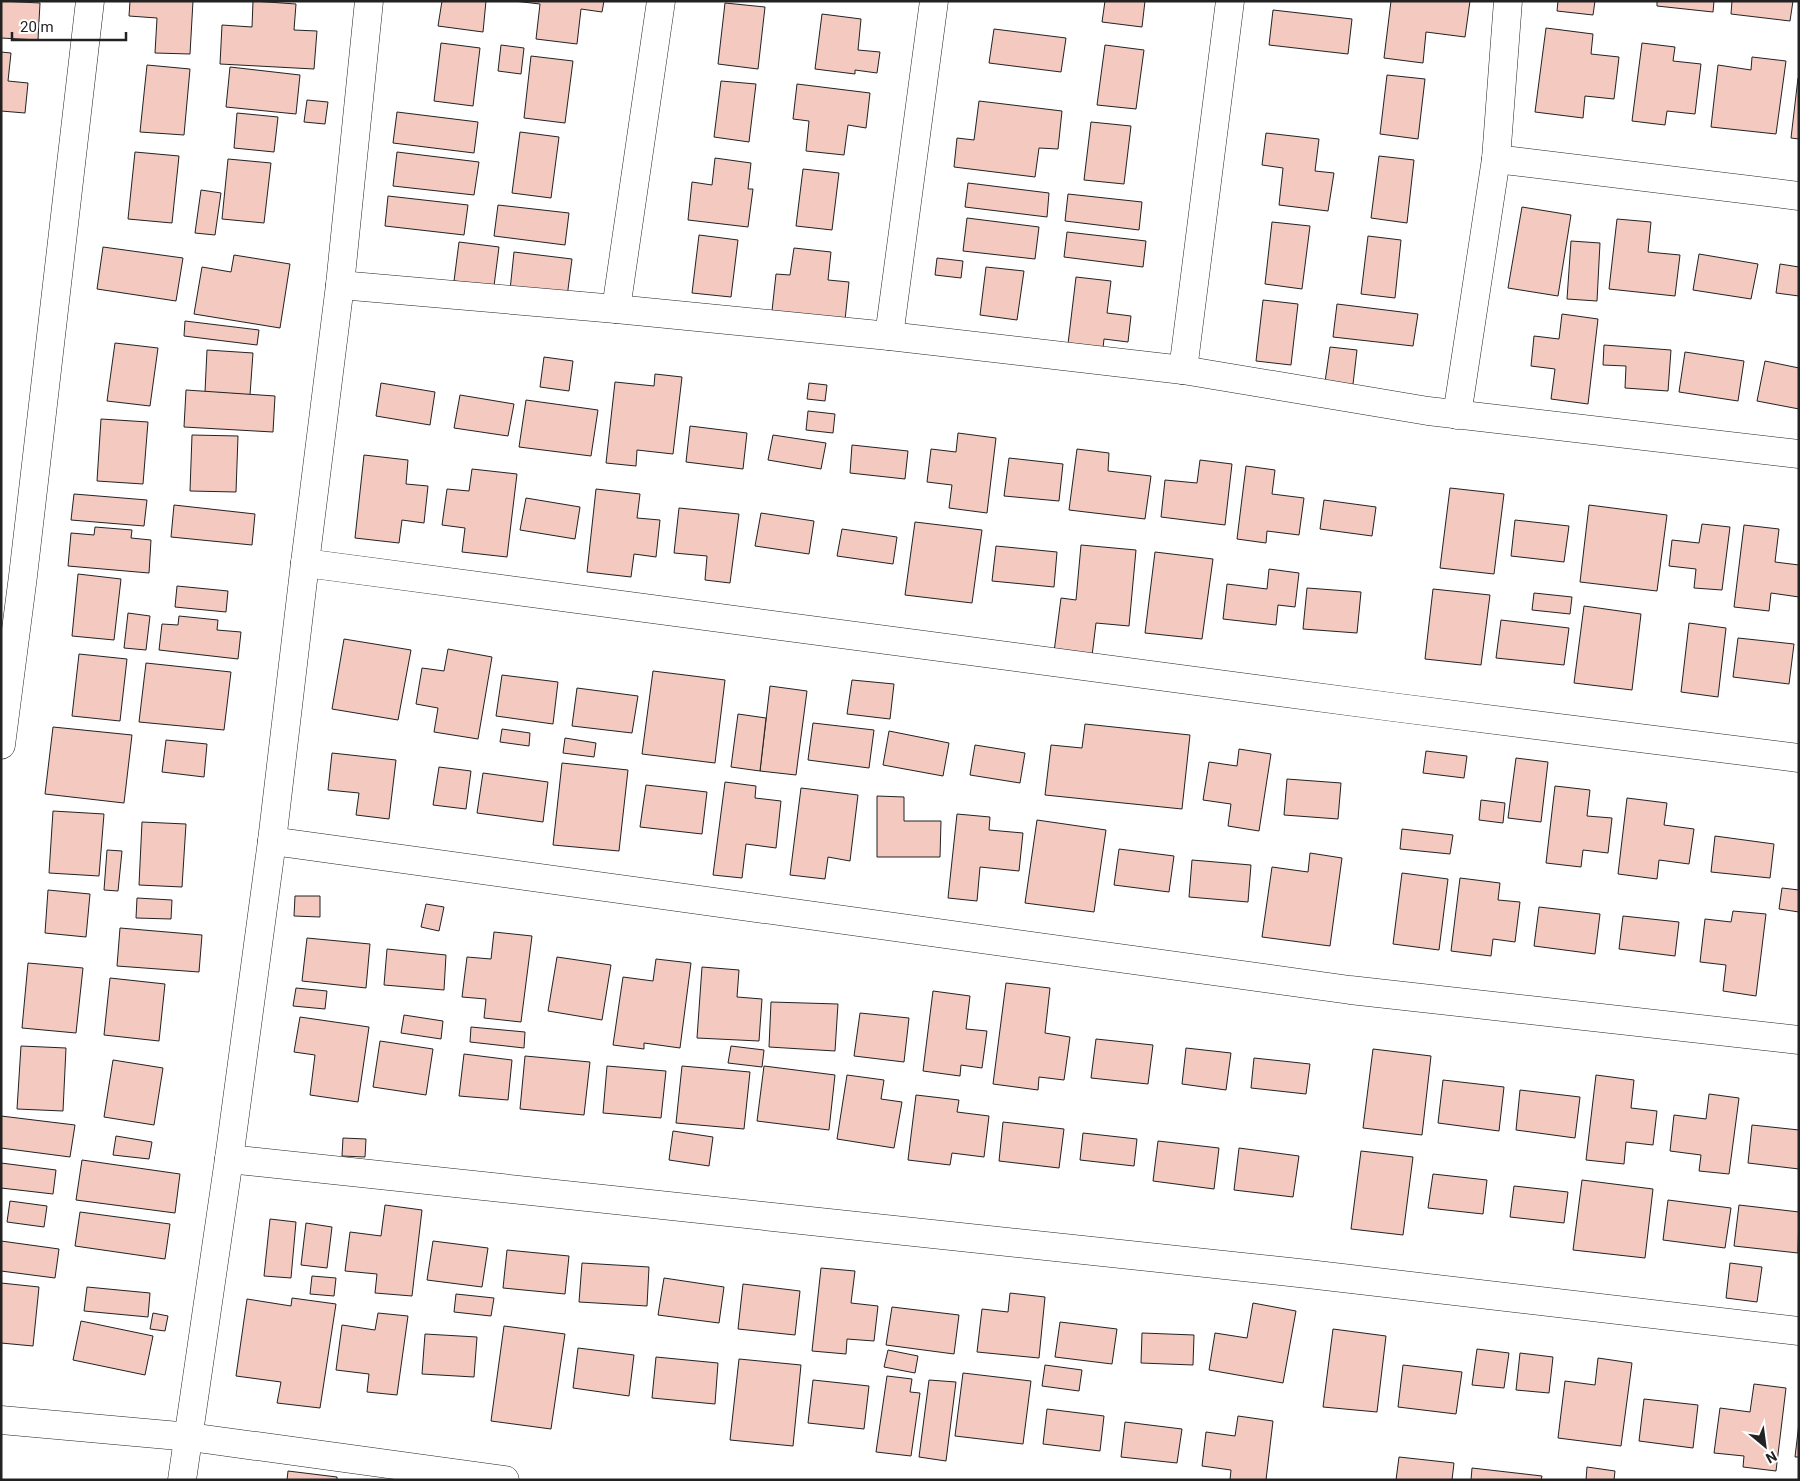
<svg xmlns="http://www.w3.org/2000/svg" width="1800" height="1481" font-family="Roboto,sans-serif">
<style>
.building{fill:#f3c9c0;stroke:#222}
.lines{fill:none;stroke-linecap:round;stroke-linejoin:round}
.minor-casing{stroke:#222;stroke-width:29}
.minor{stroke:#fff;stroke-width:28}
</style>
<rect width="100%" height="100%" fill="#fff"/>
<!-- building -->
<g class="building">
<polygon points="1,1 40,3 38,40 1,38"/>
<polygon points="130,1 193,1 190,54 155,53 157,18 129,16"/>
<polygon points="253,1 296,4 294,30 317,31 314,69 220,64 222,25 252,27"/>
<polygon points="442,1 486,1 483,32 438,26"/>
<polygon points="514,1 604,1 602,12 581,9 577,44 536,39 540,4"/>
<polygon points="1105,1 1145,1 1142,27 1102,22"/>
<polygon points="1391,1 1470,1 1465,37 1426,32 1423,63 1384,58"/>
<polygon points="1558,1 1595,1 1593,15 1557,11"/>
<polygon points="1657,1 1714,1 1713,12 1657,6"/>
<polygon points="1732,1 1793,1 1790,21 1731,14"/>
<polygon points="725,3 765,7 758,69 718,64"/>
<polygon points="1273,10 1352,19 1348,54 1269,45"/>
<polygon points="822,14 861,19 858,50 880,52 877,73 855,70 855,74 815,69"/>
<polygon points="1546,28 1593,34 1591,54 1619,57 1614,99 1585,96 1583,118 1535,112"/>
<polygon points="994,29 1066,38 1061,72 989,63"/>
<polygon points="441,43 480,48 473,106 434,101"/>
<polygon points="1642,43 1675,47 1673,61 1701,64 1695,114 1667,111 1665,125 1632,121"/>
<polygon points="501,45 524,48 521,74 498,71"/>
<polygon points="1105,45 1144,50 1136,109 1097,105"/>
<polygon points="1,52 11,53 8,81 28,83 25,113 1,111"/>
<polygon points="531,56 573,61 565,123 524,118"/>
<polygon points="1752,57 1786,61 1776,134 1711,127 1718,65 1751,70"/>
<polygon points="147,65 190,69 184,135 140,132"/>
<polygon points="230,67 300,75 296,114 226,107"/>
<polygon points="1387,75 1425,79 1418,139 1380,134"/>
<polygon points="1798,78 1799,78 1799,139 1791,138"/>
<polygon points="721,81 756,84 749,142 714,137"/>
<polygon points="797,84 870,93 866,128 848,125 844,155 806,151 809,121 793,119"/>
<polygon points="307,100 328,102 325,124 304,122"/>
<polygon points="979,101 1062,111 1058,149 1039,148 1035,177 954,167 957,138 974,140"/>
<polygon points="397,112 478,122 474,153 393,143"/>
<polygon points="237,113 278,117 274,152 234,148"/>
<polygon points="1091,122 1131,126 1124,184 1084,180"/>
<polygon points="520,132 559,137 551,198 512,193"/>
<polygon points="1266,133 1319,139 1315,171 1334,173 1328,211 1279,205 1283,168 1262,165"/>
<polygon points="135,152 179,156 172,223 128,219"/>
<polygon points="397,152 479,162 474,195 393,186"/>
<polygon points="1379,156 1414,160 1407,223 1371,218"/>
<polygon points="715,158 751,163 748,189 753,189 748,227 688,220 692,182 712,185"/>
<polygon points="228,159 271,163 264,223 222,219"/>
<polygon points="803,169 839,173 832,230 796,226"/>
<polygon points="968,183 1049,193 1047,217 965,207"/>
<polygon points="201,190 221,193 215,235 195,233"/>
<polygon points="1068,194 1142,202 1139,230 1065,221"/>
<polygon points="388,196 468,205 464,235 385,226"/>
<polygon points="498,205 569,213 565,245 494,236"/>
<polygon points="1522,207 1571,215 1558,296 1508,288"/>
<polygon points="967,218 1039,227 1035,259 963,251"/>
<polygon points="1617,219 1651,222 1648,252 1680,255 1675,296 1609,289"/>
<polygon points="1272,222 1310,226 1302,289 1265,284"/>
<polygon points="1067,232 1146,241 1143,267 1064,257"/>
<polygon points="699,235 738,240 731,297 692,293"/>
<polygon points="1368,236 1401,240 1395,298 1361,294"/>
<polygon points="1571,241 1600,243 1597,301 1567,299"/>
<polygon points="459,242 499,247 494,286 454,281"/>
<polygon points="103,247 183,258 176,301 97,289"/>
<polygon points="794,248 831,252 828,280 849,282 845,320 772,311 776,274 790,275"/>
<polygon points="514,252 572,259 567,297 510,290"/>
<polygon points="1699,254 1758,264 1751,299 1693,290"/>
<polygon points="234,255 290,264 280,328 194,314 202,267 231,272"/>
<polygon points="937,258 963,261 961,278 935,275"/>
<polygon points="1780,264 1799,267 1799,296 1776,293"/>
<polygon points="986,267 1024,271 1017,320 980,315"/>
<polygon points="1076,277 1111,281 1107,313 1131,316 1128,342 1104,339 1103,348 1068,344"/>
<polygon points="1263,300 1298,304 1291,365 1256,361"/>
<polygon points="1337,304 1418,314 1413,346 1333,337"/>
<polygon points="1562,314 1598,319 1588,404 1551,399 1555,369 1531,366 1534,336 1559,339"/>
<polygon points="185,321 259,330 257,345 184,336"/>
<polygon points="115,343 158,348 150,406 107,401"/>
<polygon points="1604,345 1671,350 1668,391 1625,388 1626,366 1603,365"/>
<polygon points="1330,347 1357,350 1352,393 1324,389"/>
<polygon points="207,350 253,353 250,395 205,392"/>
<polygon points="1685,352 1744,361 1738,401 1679,392"/>
<polygon points="544,357 573,361 569,391 540,387"/>
<polygon points="1765,361 1799,368 1799,409 1757,401"/>
<polygon points="655,374 682,377 673,454 637,450 636,466 606,463 615,382 654,386"/>
<polygon points="381,383 435,392 430,425 376,416"/>
<polygon points="809,383 827,385 825,401 807,399"/>
<polygon points="186,390 275,396 273,432 184,427"/>
<polygon points="460,395 514,404 508,436 454,428"/>
<polygon points="526,400 598,410 591,456 519,447"/>
<polygon points="808,411 835,414 833,433 806,430"/>
<polygon points="101,419 148,422 143,484 97,481"/>
<polygon points="690,426 747,433 743,469 686,462"/>
<polygon points="958,433 996,438 987,513 949,508 952,485 927,482 931,449 956,452"/>
<polygon points="192,435 238,436 236,492 190,491"/>
<polygon points="773,435 826,443 821,469 768,460"/>
<polygon points="852,445 908,451 905,479 850,473"/>
<polygon points="1077,449 1109,453 1108,471 1151,476 1145,519 1069,510"/>
<polygon points="364,455 408,460 406,484 428,486 424,523 402,520 399,543 355,538"/>
<polygon points="1009,458 1063,464 1059,501 1004,496"/>
<polygon points="1200,460 1232,464 1225,525 1161,517 1165,480 1197,483"/>
<polygon points="1246,466 1275,470 1272,494 1304,498 1299,535 1267,531 1266,543 1237,539"/>
<polygon points="472,469 517,474 507,557 462,552 465,528 442,525 447,489 469,491"/>
<polygon points="1450,488 1504,494 1494,574 1440,568"/>
<polygon points="596,489 640,494 637,518 660,520 656,557 634,554 631,577 587,572"/>
<polygon points="74,494 147,500 144,526 71,520"/>
<polygon points="526,498 580,507 575,539 520,530"/>
<polygon points="1324,500 1376,507 1372,536 1320,529"/>
<polygon points="174,505 255,514 252,545 171,537"/>
<polygon points="1589,505 1667,515 1657,591 1580,582"/>
<polygon points="679,508 739,514 730,583 705,580 707,556 674,553"/>
<polygon points="761,513 814,521 809,554 755,546"/>
<polygon points="1515,520 1569,526 1564,562 1511,556"/>
<polygon points="915,522 982,530 972,603 905,595"/>
<polygon points="1702,524 1730,527 1722,590 1694,588 1696,569 1669,566 1672,540 1699,543"/>
<polygon points="1744,525 1779,529 1775,562 1799,565 1799,597 1771,593 1769,611 1734,607"/>
<polygon points="95,527 132,530 131,538 151,540 149,573 68,566 71,533 94,535"/>
<polygon points="842,529 897,537 893,564 837,556"/>
<polygon points="1081,545 1136,550 1129,626 1096,623 1092,656 1054,652 1061,598 1076,600"/>
<polygon points="996,546 1057,552 1054,587 992,581"/>
<polygon points="1155,552 1213,559 1202,639 1145,633"/>
<polygon points="1269,569 1299,573 1295,607 1278,605 1276,625 1223,619 1227,584 1267,589"/>
<polygon points="78,574 121,579 114,640 72,636"/>
<polygon points="177,586 228,591 226,612 175,607"/>
<polygon points="1307,588 1361,592 1357,633 1303,629"/>
<polygon points="1433,589 1490,595 1481,665 1425,659"/>
<polygon points="1534,593 1572,597 1570,614 1532,610"/>
<polygon points="1584,606 1641,614 1632,690 1574,683"/>
<polygon points="128,613 150,616 146,650 124,648"/>
<polygon points="179,616 218,620 217,630 241,632 238,659 159,650 162,624 178,625"/>
<polygon points="1501,620 1569,628 1564,665 1496,658"/>
<polygon points="1689,623 1726,628 1718,697 1681,692"/>
<polygon points="1738,638 1794,644 1789,684 1733,677"/>
<polygon points="344,639 411,650 398,720 332,709"/>
<polygon points="448,649 492,657 478,739 434,732 438,708 416,704 422,668 444,671"/>
<polygon points="79,654 127,659 120,721 72,716"/>
<polygon points="146,663 231,672 224,730 139,722"/>
<polygon points="653,671 725,680 715,763 642,754"/>
<polygon points="502,675 558,682 553,724 496,716"/>
<polygon points="852,680 894,684 890,719 847,714"/>
<polygon points="770,686 807,691 796,775 760,771"/>
<polygon points="577,688 638,696 632,733 572,726"/>
<polygon points="738,714 766,718 760,771 731,767"/>
<polygon points="813,723 874,730 869,768 808,760"/>
<polygon points="1085,724 1190,735 1182,809 1045,795 1051,745 1082,748"/>
<polygon points="53,727 132,735 124,803 45,794"/>
<polygon points="502,729 530,733 529,746 500,742"/>
<polygon points="889,731 949,743 943,776 883,765"/>
<polygon points="565,738 596,743 594,757 563,753"/>
<polygon points="166,740 207,744 204,777 162,772"/>
<polygon points="975,745 1025,753 1020,783 970,775"/>
<polygon points="1239,749 1271,754 1259,831 1228,826 1231,804 1203,800 1209,762 1237,766"/>
<polygon points="1426,751 1467,756 1464,778 1423,773"/>
<polygon points="332,753 396,760 389,819 356,815 359,793 328,790"/>
<polygon points="1516,758 1548,762 1541,822 1508,818"/>
<polygon points="562,763 628,770 619,851 553,845"/>
<polygon points="439,767 471,771 466,809 433,805"/>
<polygon points="483,773 548,782 543,822 477,813"/>
<polygon points="1287,779 1341,783 1338,819 1284,815"/>
<polygon points="725,782 756,786 755,798 781,801 776,848 746,844 742,878 713,875"/>
<polygon points="646,785 707,792 702,834 640,827"/>
<polygon points="1555,786 1590,790 1587,816 1612,818 1608,853 1583,850 1581,867 1546,863"/>
<polygon points="801,788 858,795 850,861 828,857 825,879 790,875"/>
<polygon points="877,796 904,797 904,821 941,821 940,857 877,857"/>
<polygon points="1627,798 1667,803 1664,825 1694,829 1689,864 1659,860 1657,879 1618,874"/>
<polygon points="1481,800 1505,803 1503,823 1479,820"/>
<polygon points="53,811 104,814 99,876 49,873"/>
<polygon points="957,814 990,817 989,830 1023,833 1019,871 980,867 977,901 948,898"/>
<polygon points="1037,820 1106,830 1094,912 1025,903"/>
<polygon points="142,822 186,824 182,887 139,885"/>
<polygon points="1402,829 1453,835 1450,854 1400,849"/>
<polygon points="1715,836 1774,844 1770,878 1711,872"/>
<polygon points="1119,849 1174,856 1169,892 1114,885"/>
<polygon points="107,850 122,851 118,891 104,890"/>
<polygon points="1310,853 1342,858 1330,946 1262,937 1272,867 1308,872"/>
<polygon points="1192,860 1251,865 1248,902 1189,897"/>
<polygon points="1402,873 1448,879 1439,950 1393,944"/>
<polygon points="1460,878 1500,883 1498,900 1520,902 1515,942 1493,939 1491,956 1451,951"/>
<polygon points="1782,888 1799,890 1799,912 1779,909"/>
<polygon points="48,890 90,894 86,937 45,933"/>
<polygon points="295,896 320,896 320,917 294,916"/>
<polygon points="137,898 172,900 171,919 136,918"/>
<polygon points="426,904 444,907 439,931 421,927"/>
<polygon points="1539,907 1600,914 1595,954 1534,946"/>
<polygon points="1733,911 1766,914 1756,996 1723,991 1726,965 1700,962 1705,919 1731,922"/>
<polygon points="1623,916 1679,922 1675,956 1619,949"/>
<polygon points="120,928 202,935 199,972 117,966"/>
<polygon points="494,932 532,936 521,1022 484,1018 486,999 462,997 467,957 491,959"/>
<polygon points="307,938 370,944 366,988 302,981"/>
<polygon points="387,949 446,955 444,990 384,985"/>
<polygon points="557,957 611,965 602,1020 548,1011"/>
<polygon points="656,959 691,963 680,1048 644,1043 644,1049 613,1045 623,977 653,981"/>
<polygon points="28,963 83,968 76,1033 22,1028"/>
<polygon points="702,967 739,970 737,997 762,999 759,1041 697,1038"/>
<polygon points="110,978 165,984 159,1041 104,1035"/>
<polygon points="1006,983 1050,988 1045,1033 1070,1037 1064,1080 1039,1077 1038,1090 993,1084"/>
<polygon points="296,988 327,991 325,1009 293,1006"/>
<polygon points="933,991 970,996 966,1029 987,1031 982,1068 961,1065 960,1076 923,1071"/>
<polygon points="771,1002 838,1004 835,1051 769,1047"/>
<polygon points="860,1013 909,1018 904,1062 854,1056"/>
<polygon points="404,1015 443,1021 441,1039 401,1033"/>
<polygon points="300,1017 369,1027 358,1102 310,1095 315,1055 294,1052"/>
<polygon points="471,1027 525,1032 524,1048 470,1042"/>
<polygon points="1096,1039 1153,1045 1148,1084 1091,1078"/>
<polygon points="380,1041 433,1049 426,1095 373,1087"/>
<polygon points="21,1046 66,1048 63,1111 17,1109"/>
<polygon points="731,1046 764,1050 762,1067 728,1063"/>
<polygon points="1186,1048 1231,1053 1226,1090 1182,1084"/>
<polygon points="1373,1049 1431,1056 1422,1135 1363,1128"/>
<polygon points="464,1054 512,1060 508,1100 459,1096"/>
<polygon points="525,1056 590,1062 584,1115 520,1109"/>
<polygon points="1254,1058 1310,1064 1306,1094 1251,1088"/>
<polygon points="113,1060 163,1068 154,1125 104,1117"/>
<polygon points="607,1066 666,1071 661,1118 603,1113"/>
<polygon points="682,1066 750,1072 744,1129 676,1123"/>
<polygon points="764,1066 835,1075 829,1130 757,1121"/>
<polygon points="847,1075 884,1080 881,1099 902,1102 894,1148 837,1139"/>
<polygon points="1596,1075 1634,1080 1631,1108 1657,1111 1653,1145 1626,1142 1624,1164 1586,1160"/>
<polygon points="1443,1080 1504,1087 1499,1131 1438,1123"/>
<polygon points="1520,1090 1580,1097 1575,1138 1516,1130"/>
<polygon points="1709,1094 1739,1098 1729,1174 1699,1171 1701,1155 1670,1151 1674,1115 1706,1119"/>
<polygon points="916,1095 959,1100 957,1112 989,1116 984,1157 952,1153 950,1165 908,1160"/>
<polygon points="1,1116 75,1125 70,1157 1,1148"/>
<polygon points="1003,1122 1064,1129 1059,1168 999,1161"/>
<polygon points="1752,1125 1799,1130 1799,1169 1748,1163"/>
<polygon points="673,1131 713,1137 709,1166 669,1160"/>
<polygon points="1083,1133 1137,1139 1134,1166 1080,1160"/>
<polygon points="116,1136 152,1142 149,1159 113,1155"/>
<polygon points="343,1138 366,1139 365,1157 342,1156"/>
<polygon points="1158,1141 1219,1148 1214,1189 1153,1181"/>
<polygon points="1239,1148 1299,1156 1293,1197 1234,1190"/>
<polygon points="1361,1151 1413,1157 1403,1235 1351,1229"/>
<polygon points="82,1160 180,1174 175,1213 76,1200"/>
<polygon points="1,1163 56,1170 53,1194 1,1188"/>
<polygon points="1433,1174 1487,1180 1483,1214 1428,1208"/>
<polygon points="1582,1180 1653,1189 1645,1258 1573,1250"/>
<polygon points="1514,1186 1568,1192 1564,1223 1510,1217"/>
<polygon points="1668,1200 1731,1208 1725,1248 1663,1240"/>
<polygon points="10,1201 47,1206 44,1227 7,1222"/>
<polygon points="385,1205 422,1210 412,1296 375,1293 377,1274 345,1271 350,1232 381,1236"/>
<polygon points="1739,1205 1799,1212 1798,1253 1734,1246"/>
<polygon points="80,1212 170,1224 165,1259 75,1246"/>
<polygon points="270,1219 296,1222 291,1278 264,1276"/>
<polygon points="306,1223 332,1227 327,1268 301,1265"/>
<polygon points="1,1241 59,1249 55,1278 1,1271"/>
<polygon points="433,1241 488,1248 482,1287 427,1280"/>
<polygon points="507,1250 569,1256 565,1294 503,1288"/>
<polygon points="582,1263 649,1267 647,1306 579,1302"/>
<polygon points="1730,1263 1762,1267 1757,1302 1726,1298"/>
<polygon points="821,1268 855,1271 851,1303 878,1306 874,1341 847,1339 846,1354 812,1351"/>
<polygon points="312,1276 336,1278 334,1296 310,1294"/>
<polygon points="664,1278 724,1287 719,1323 658,1315"/>
<polygon points="1,1283 39,1287 33,1346 1,1343"/>
<polygon points="743,1284 800,1291 795,1335 738,1329"/>
<polygon points="87,1287 150,1293 148,1317 84,1311"/>
<polygon points="1010,1293 1045,1297 1039,1358 977,1352 982,1309 1008,1312"/>
<polygon points="456,1294 494,1298 491,1316 454,1312"/>
<polygon points="292,1298 336,1304 320,1408 277,1403 281,1382 236,1376 247,1299 291,1306"/>
<polygon points="1253,1303 1296,1311 1283,1383 1209,1370 1215,1333 1247,1338"/>
<polygon points="892,1307 959,1315 954,1354 886,1345"/>
<polygon points="153,1313 168,1316 165,1331 150,1329"/>
<polygon points="378,1313 408,1316 397,1395 367,1392 369,1374 336,1370 342,1325 375,1330"/>
<polygon points="81,1321 153,1336 145,1375 73,1360"/>
<polygon points="1060,1322 1117,1329 1112,1364 1055,1357"/>
<polygon points="504,1326 565,1334 551,1429 491,1421"/>
<polygon points="1333,1329 1386,1336 1377,1412 1323,1407"/>
<polygon points="1142,1333 1194,1335 1193,1365 1141,1363"/>
<polygon points="425,1334 477,1337 474,1377 422,1374"/>
<polygon points="578,1348 634,1355 629,1396 573,1388"/>
<polygon points="1477,1349 1509,1353 1504,1388 1472,1385"/>
<polygon points="888,1350 918,1356 915,1373 884,1367"/>
<polygon points="1520,1353 1553,1357 1549,1393 1516,1390"/>
<polygon points="656,1357 718,1363 715,1404 652,1398"/>
<polygon points="1598,1358 1632,1363 1621,1446 1558,1438 1565,1381 1595,1385"/>
<polygon points="739,1359 801,1365 793,1446 730,1440"/>
<polygon points="1045,1365 1082,1370 1079,1391 1042,1386"/>
<polygon points="1403,1365 1462,1372 1456,1414 1398,1407"/>
<polygon points="963,1373 1031,1381 1023,1444 955,1436"/>
<polygon points="887,1376 912,1379 910,1392 920,1393 911,1456 876,1452"/>
<polygon points="813,1380 869,1386 864,1429 808,1423"/>
<polygon points="929,1380 956,1382 946,1461 919,1457"/>
<polygon points="1754,1384 1786,1388 1776,1471 1743,1467 1744,1456 1714,1453 1720,1408 1750,1412"/>
<polygon points="1644,1399 1698,1405 1693,1448 1639,1441"/>
<polygon points="1047,1409 1104,1416 1100,1451 1043,1444"/>
<polygon points="1238,1416 1273,1421 1266,1480 1230,1480 1231,1470 1202,1466 1206,1432 1235,1436"/>
<polygon points="1125,1422 1182,1429 1177,1463 1121,1457"/>
<polygon points="1799,1423 1799,1457 1795,1457"/>
<polygon points="1399,1457 1454,1463 1452,1480 1396,1480"/>
<polygon points="1587,1467 1615,1471 1614,1480 1586,1480"/>
<polygon points="1472,1468 1542,1476 1541,1480 1471,1480"/>
<polygon points="288,1471 337,1477 337,1480 287,1480"/>
</g>
<g class="lines">
<defs>
<g id="minor">
<polyline points="1496,159 1799,196"/>
<polyline points="340,285 616,309 889,336 1183,370 1428,411 1799,454"/>
<polyline points="616,309 661,1"/>
<polyline points="889,336 934,1"/>
<polyline points="1183,370 1230,1"/>
<polyline points="1457,415 1496,159 1508,1"/>
<polyline points="305,563 1392,707 1799,758"/>
<polyline points="1,745 23,576 90,1"/>
<polyline points="272,841 1350,990 1799,1040"/>
<polyline points="229,1159 1308,1274 1799,1331"/>
<polyline points="1,1420 190,1437 505,1480"/>
<polyline points="182,1480 229,1159 272,841 305,563 340,285 369,1"/>
</g>
</defs>
<!-- minor casing -->
<use href="#minor" class="minor-casing"/>
<!-- minor -->
<use href="#minor" class="minor"/>
</g>
<!-- border -->
<rect width="1800" height="1481" fill="none" stroke="#222222" stroke-width="5"/>
<!-- north arrow -->
<g transform="translate(1765 1446) rotate(151)" stroke="#ffffff" stroke-width="4" paint-order="stroke">
<path d="M0-4L9 19L0 12L-9 19Z" fill="#222222"/>
<text y="-8" font-size="14" font-weight="bold" text-anchor="middle" fill="#222222">N</text>
</g>
<!-- scale -->
<path d="M12 32v8h114v-8" fill="none" stroke="#222222" stroke-width="2.5"/>
<text x="20" y="32" font-size="15" fill="#222222" stroke="#ffffff" stroke-width="4" paint-order="stroke">20 m</text>
</svg>
